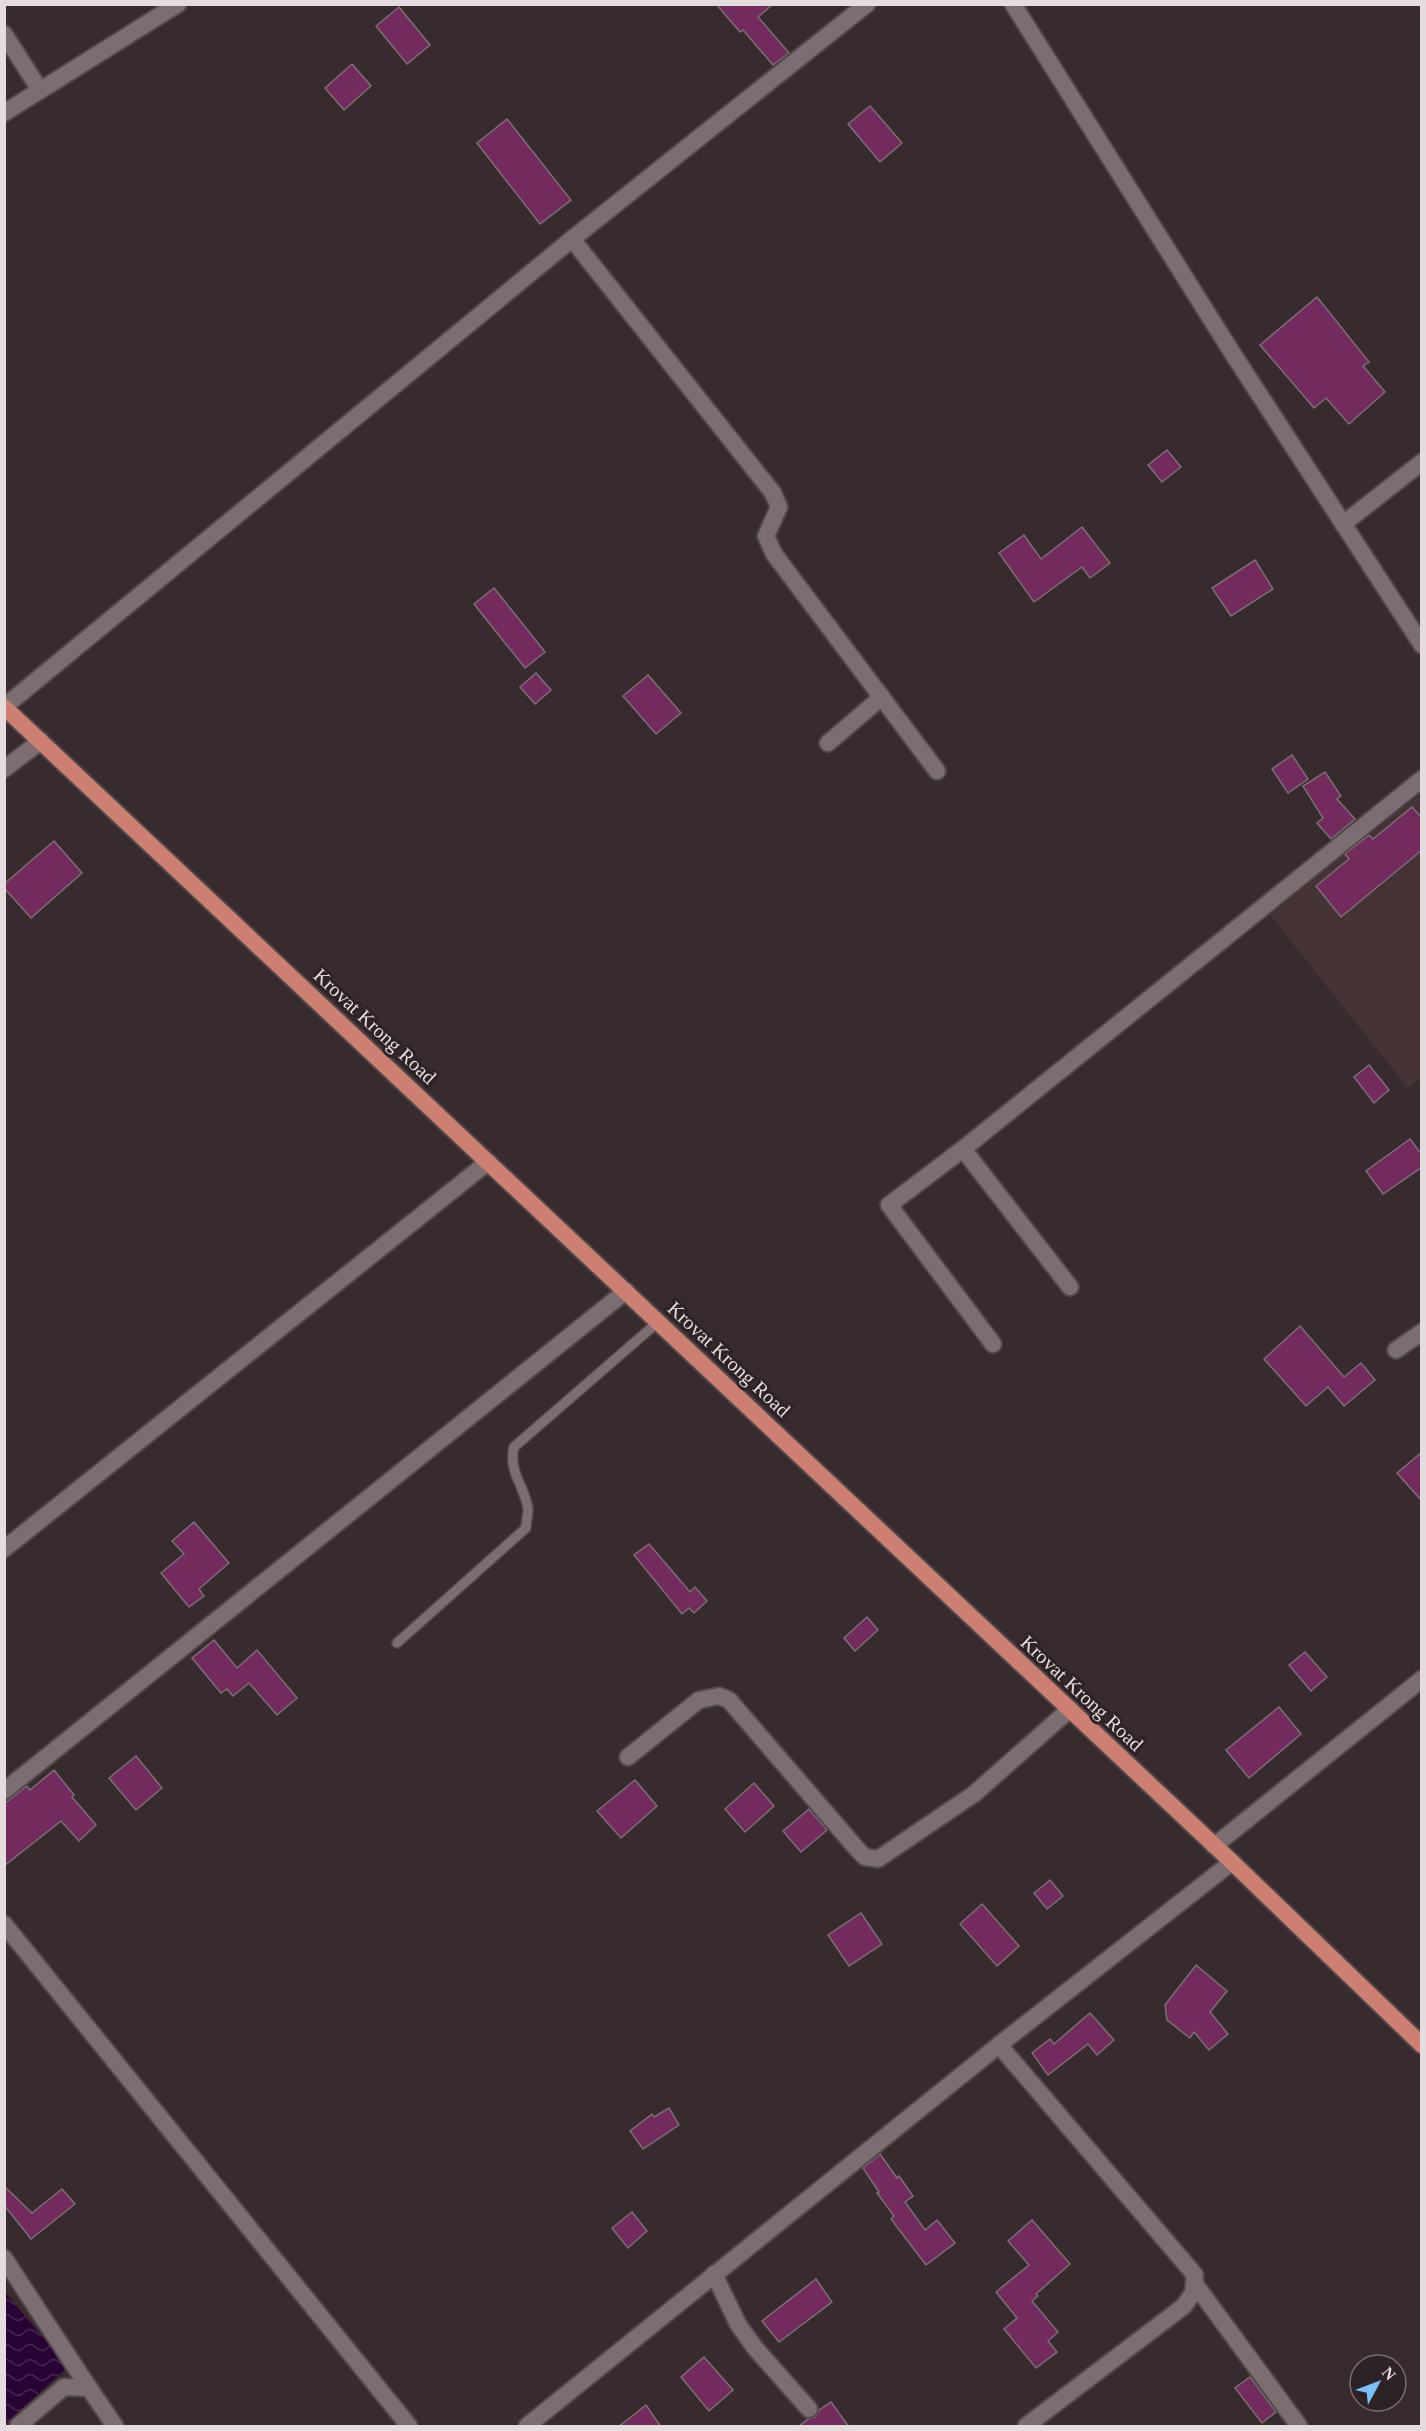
<svg xmlns="http://www.w3.org/2000/svg" width="1426" height="2431" font-family="Georgia,serif">
<style>
.built{fill:#453336}
.water{fill:url(#water-waves)}
.building{fill:#732a5c;stroke:#7b6f76;stroke-width:1.5}
.lines{fill:none;stroke-linecap:round;stroke-linejoin:round}
.service-casing{stroke:#51484a;stroke-width:12}
.minor-casing{stroke:#51484a;stroke-width:20}
.trunk-casing{stroke:#51484a;stroke-width:20}
.service{stroke:#7c6e70;stroke-width:9}
.minor{stroke:#7c6e70;stroke-width:16}
.trunk{stroke:#cd8072;stroke-width:16}
.labels{text-anchor:middle;dominant-baseline:central;stroke-width:6;stroke-linejoin:round;paint-order:stroke}
.street-label{font-size:20px;fill:#e4dcdd;stroke:#2d2224}
</style>
<defs>
<pattern id="water-waves" width="16" height="10" patternUnits="userSpaceOnUse" patternTransform="scale(1.5)"><rect width="16" height="10" fill="#290334"/><path d="M0 5q4-4 8 0t8 0" fill="none" stroke="#482751"/></pattern>
</defs>
<rect width="100%" height="100%" fill="#372b2d"/>
<!-- built -->
<polygon class="built" points="1421,793 1421,1078 1408,1088 1270,915"/>
<!-- water -->
<polygon class="water" points="4,2291 68,2367 5,2424 4,2424"/>
<!-- building -->
<g class="building">
<polygon points="716,4 773,4 758,17 789,53 773,65 743,30 740,32"/>
<polygon points="399,7 430,45 407,64 376,26"/>
<polygon points="352,64 371,86 344,110 325,88"/>
<polygon points="870,106 902,143 880,162 848,124"/>
<polygon points="507,119 571,200 540,224 477,143"/>
<polygon points="1317,297 1369,362 1363,366 1385,392 1349,424 1326,398 1314,408 1260,345"/>
<polygon points="1167,450 1181,467 1162,482 1148,465"/>
<polygon points="1082,527 1110,563 1090,578 1082,567 1034,602 999,553 1024,535 1041,559"/>
<polygon points="1255,560 1273,589 1231,616 1212,588"/>
<polygon points="494,588 545,652 525,668 474,604"/>
<polygon points="536,673 551,690 535,704 520,687"/>
<polygon points="648,675 681,713 656,734 623,696"/>
<polygon points="1292,755 1308,779 1288,793 1272,769"/>
<polygon points="1325,772 1341,796 1337,799 1355,819 1331,839 1317,823 1323,818 1303,786"/>
<polygon points="1412,807 1422,818 1422,850 1341,917 1316,886 1349,859 1345,854 1369,835 1373,839"/>
<polygon points="54,841 82,873 31,918 4,888 4,884"/>
<polygon points="1369,1065 1389,1090 1374,1103 1354,1077"/>
<polygon points="1410,1139 1422,1155 1422,1167 1383,1194 1366,1171"/>
<polygon points="1300,1326 1344,1377 1361,1363 1375,1380 1344,1406 1328,1387 1306,1406 1264,1359"/>
<polygon points="1422,1452 1422,1501 1397,1473"/>
<polygon points="194,1522 229,1563 199,1589 204,1596 189,1607 161,1573 184,1554 172,1541"/>
<polygon points="649,1544 690,1592 695,1587 707,1601 694,1613 689,1608 682,1614 634,1555"/>
<polygon points="867,1617 878,1630 855,1651 844,1638"/>
<polygon points="214,1640 237,1668 257,1650 297,1698 277,1715 249,1683 233,1696 227,1689 221,1693 192,1658"/>
<polygon points="1305,1652 1327,1677 1311,1691 1289,1665"/>
<polygon points="1279,1707 1301,1734 1249,1778 1226,1750"/>
<polygon points="136,1756 162,1788 136,1810 109,1778"/>
<polygon points="54,1770 74,1795 72,1797 96,1825 79,1841 61,1821 4,1866 4,1804 27,1786 30,1790"/>
<polygon points="635,1780 657,1806 621,1838 597,1811"/>
<polygon points="754,1783 774,1806 745,1832 725,1809"/>
<polygon points="809,1809 827,1830 801,1852 783,1831"/>
<polygon points="1050,1880 1063,1896 1047,1909 1034,1893"/>
<polygon points="982,1904 1019,1946 997,1966 960,1924"/>
<polygon points="861,1913 882,1944 849,1966 828,1935"/>
<polygon points="1196,1965 1227,1991 1210,2012 1228,2034 1209,2050 1194,2032 1190,2038 1167,2020 1165,2005"/>
<polygon points="1090,2013 1114,2040 1097,2055 1088,2044 1048,2075 1032,2053 1050,2039 1054,2044"/>
<polygon points="669,2108 679,2125 643,2149 630,2131 652,2114 654,2117"/>
<polygon points="880,2154 897,2178 899,2176 913,2196 905,2202 925,2230 937,2220 955,2243 926,2265 891,2219 894,2216 877,2193 879,2192 863,2168"/>
<polygon points="4,2186 32,2213 62,2189 75,2204 31,2239 4,2205"/>
<polygon points="632,2212 647,2231 628,2248 612,2228"/>
<polygon points="1032,2220 1070,2264 1036,2294 1038,2296 1032,2301 1058,2332 1048,2341 1057,2352 1036,2368 1004,2329 1017,2318 996,2292 1029,2265 1008,2241"/>
<polygon points="816,2279 832,2302 779,2342 762,2321"/>
<polygon points="704,2357 733,2390 709,2411 681,2377"/>
<polygon points="1250,2377 1276,2412 1262,2423 1235,2388"/>
<polygon points="831,2402 849,2427 798,2427 808,2419 815,2417 819,2410"/>
<polygon points="646,2405 661,2427 618,2427"/>
</g>
<g class="lines">
<defs>
<path id="service" d="M397,1643L526,1528C526,1522 528,1515 528,1509C525,1486 508,1473 514,1447L658,1322"/>
<g id="minor">
<polyline points="1013,4 1233,354 1422,645"/>
<polyline points="4,34 40,90"/>
<polyline points="4,113 178,4"/>
<polyline points="572,239 773,493 779,507 766,536 774,554 937,771"/>
<polyline points="1343,524 1422,462"/>
<polyline points="4,707 572,239 867,4"/>
<polyline points="828,743 882,697"/>
<polyline points="4,769 41,741"/>
<polyline points="963,1149 889,1205 993,1344"/>
<polyline points="1070,1287 963,1149 1422,779"/>
<polyline points="1396,1350 1422,1332"/>
<polyline points="4,1549 488,1162"/>
<polyline points="628,1757 699,1700 719,1696 729,1700 857,1849 865,1857 878,1859 974,1794 1070,1709"/>
<polyline points="4,1791 626,1291"/>
<polyline points="1214,1846 1422,1679"/>
<polyline points="4,1924 409,2426"/>
<polyline points="999,2045 1195,2275 1193,2293 1184,2306 1026,2426"/>
<polyline points="4,2258 89,2388"/>
<polyline points="714,2274 738,2324 755,2348 809,2409"/>
<polyline points="1195,2284 1299,2426"/>
<polyline points="18,2426 64,2387 89,2388 115,2426"/>
<polyline points="527,2426 999,2045 1232,1862"/>
</g>
<polyline id="trunk" points="4,707 1232,1862 1422,2045"/>
</defs>
<!-- service casing -->
<use href="#service" class="service-casing"/>
<!-- minor casing -->
<use href="#minor" class="minor-casing"/>
<!-- trunk casing -->
<use href="#trunk" class="trunk-casing"/>
<!-- service -->
<use href="#service" class="service"/>
<!-- minor -->
<use href="#minor" class="minor"/>
<!-- trunk -->
<use href="#trunk" class="trunk"/>
</g>
<g class="labels">
<!-- street labels -->
<g class="street-label">
<text transform="translate(375 1026) rotate(43)">Krovat Krong Road</text>
<text transform="translate(729 1359) rotate(43)">Krovat Krong Road</text>
<text transform="translate(1082 1693) rotate(43)">Krovat Krong Road</text>
</g>
</g>
<!-- border -->
<rect width="1426" height="2431" fill="none" stroke="#e4dcdd" stroke-width="12"/>
<!-- north arrow -->
<g transform="translate(1378 2383) rotate(49)"><circle r="28" fill="#2d2224" stroke="#766c6e" stroke-width="1.5"/>
<path d="M0-4.5L10 22L0 15L-10 22Z" fill="#79bff8"/>
<text y="-9" font-size="16" font-weight="bold" text-anchor="middle" fill="#e4dcdd">N</text>
</g>
</svg>
